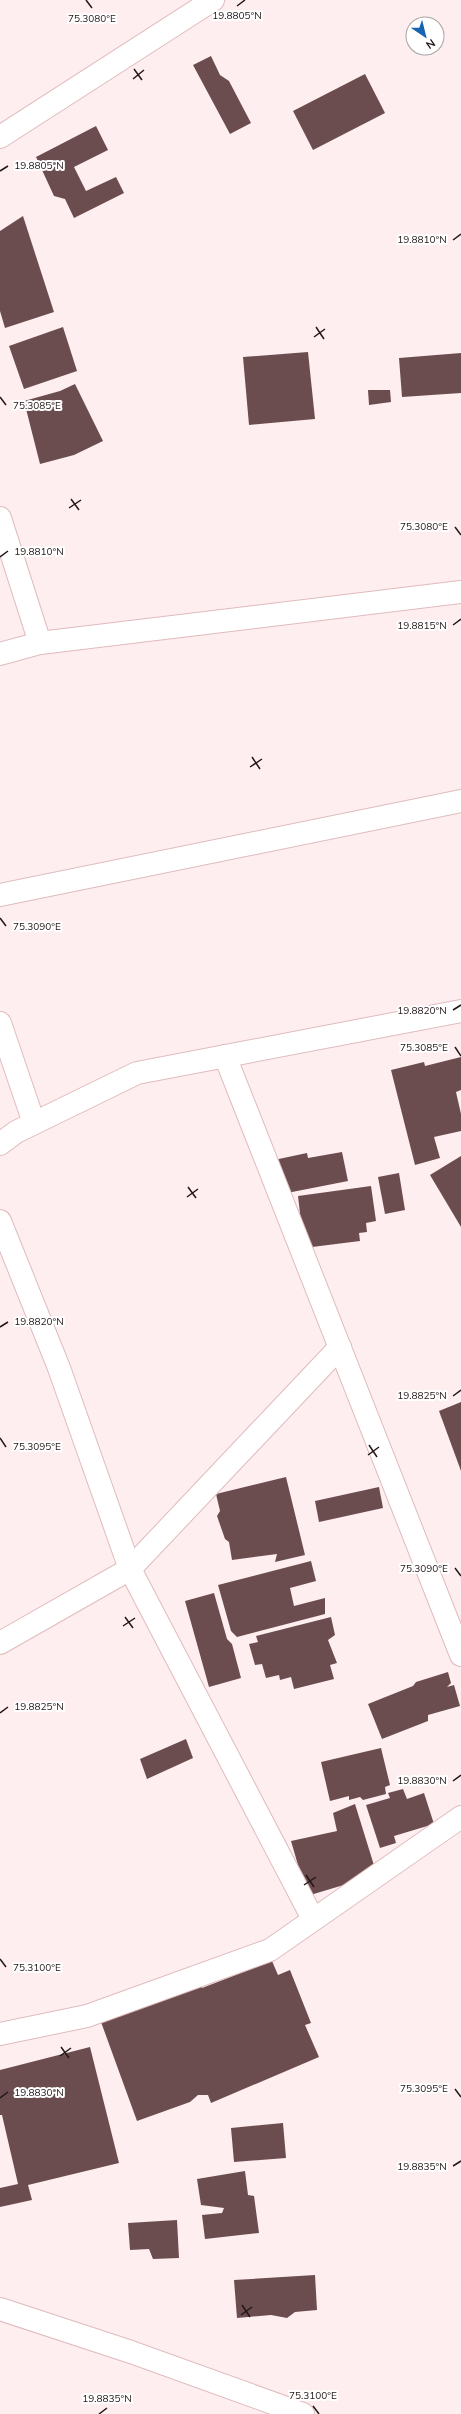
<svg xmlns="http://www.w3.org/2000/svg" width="461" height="2414" font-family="Mulish,sans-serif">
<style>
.building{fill:#6c4d4f}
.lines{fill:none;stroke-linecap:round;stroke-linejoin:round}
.minor-casing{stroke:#e0bbbd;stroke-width:24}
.minor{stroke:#fff;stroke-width:22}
.ticks{fill:none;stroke:#231718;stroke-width:1.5}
.ticks-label{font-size:10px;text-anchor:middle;fill:#231718;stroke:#fff;stroke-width:4;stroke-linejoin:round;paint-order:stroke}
</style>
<rect width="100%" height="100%" fill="#feeeef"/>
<!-- building -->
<g class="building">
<polygon points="211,56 220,75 229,81 251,123 230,134 193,65"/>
<polygon points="365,74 385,113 313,150 293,111"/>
<polygon points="96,126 108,150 74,167 86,191 116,177 124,193 74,218 65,199 54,196 36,157"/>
<polygon points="23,216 54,312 5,328 0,311 0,231"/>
<polygon points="63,327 77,371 24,389 9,346"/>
<polygon points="308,352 315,419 249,425 243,357"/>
<polygon points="461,353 461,393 402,397 399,358"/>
<polygon points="75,384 103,441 74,455 40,464 24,401 60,391"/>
<polygon points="368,390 390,390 391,402 369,405"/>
<polygon points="461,1057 461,1090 456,1092 461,1114 461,1131 434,1137 440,1158 415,1165 391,1070 424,1062 425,1066"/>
<polygon points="342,1152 348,1181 287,1193 274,1160 307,1153 308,1158"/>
<polygon points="461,1156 461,1227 430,1175"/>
<polygon points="399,1173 405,1210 385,1214 378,1177"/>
<polygon points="371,1186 376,1221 366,1223 367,1232 359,1233 360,1241 304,1248 298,1196"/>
<polygon points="461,1402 461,1471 439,1411"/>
<polygon points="286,1477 305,1555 275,1562 277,1554 232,1560 229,1542 225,1539 217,1516 220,1511 216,1494"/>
<polygon points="379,1487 383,1508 319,1522 315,1501"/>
<polygon points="311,1561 316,1581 290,1588 294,1606 325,1598 325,1614 237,1637 231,1631 218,1585"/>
<polygon points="214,1593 227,1639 232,1644 241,1678 209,1687 185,1601"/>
<polygon points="331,1617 335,1635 328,1640 337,1663 330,1665 334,1679 294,1689 291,1677 280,1680 279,1675 266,1678 262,1664 255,1665 249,1644 258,1642 256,1636"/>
<polygon points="448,1672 451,1683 447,1687 454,1685 460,1706 428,1715 428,1721 382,1739 368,1704 413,1686 416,1682"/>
<polygon points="186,1739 193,1758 147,1779 140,1759"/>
<polygon points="381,1748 390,1785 385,1787 386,1794 363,1800 360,1797 349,1800 349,1796 330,1801 321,1762"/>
<polygon points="403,1789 407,1799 424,1793 434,1824 394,1836 396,1843 380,1848 366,1805 390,1798 388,1793"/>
<polygon points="355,1804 377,1875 307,1896 291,1841 337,1831 333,1813"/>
<polygon points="272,1961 278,1975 290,1970 311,2023 305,2025 319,2057 211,2103 208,2095 198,2095 190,2102 137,2121 101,2022 198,1979 202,1988"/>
<polygon points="90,2047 119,2163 28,2185 32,2200 0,2207 0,2188 18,2184 2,2115 0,2115 0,2070"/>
<polygon points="283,2123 286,2158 234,2162 231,2128"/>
<polygon points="245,2171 248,2195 254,2196 259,2233 205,2239 202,2215 222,2213 224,2208 201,2205 197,2179"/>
<polygon points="177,2220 179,2258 153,2259 149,2249 130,2250 128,2223"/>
<polygon points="315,2275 317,2310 295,2312 287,2318 271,2315 237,2318 234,2280"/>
</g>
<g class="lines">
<defs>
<g id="minor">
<polyline points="0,137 213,0"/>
<polyline points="0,518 40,643"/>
<polyline points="0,654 40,643 461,592"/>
<polyline points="0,895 461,801"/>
<polyline points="0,1023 34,1123"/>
<polyline points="225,1056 461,1655"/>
<polyline points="0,1144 16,1132 137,1073 461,1011"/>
<polyline points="0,1221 59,1368 130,1569 313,1919"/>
<polyline points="0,1643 130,1569 340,1347"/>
<polyline points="0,2034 87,2016 270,1950 461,1817"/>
<polyline points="0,2309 131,2352 303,2414"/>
</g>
</defs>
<!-- minor casing -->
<use href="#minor" class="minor-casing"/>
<!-- minor -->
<use href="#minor" class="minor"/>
</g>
<!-- ticks -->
<path class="ticks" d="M86,0L92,8M237,6L245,0M134,69L142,80M133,79L144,70M0,171L8,166M453,240L461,234M316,327L324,339M314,337L325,329M0,397L6,405M71,499L79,510M69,508L81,500M455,527L461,535M0,557L8,551M453,625L461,619M252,757L260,769M250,767L262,759M0,918L6,926M453,1010L461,1005M455,1047L461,1056M188,1187L196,1198M187,1197L198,1189M0,1327L8,1322M453,1396L461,1390M0,1438L6,1447M369,1445L377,1457M368,1455L379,1447M455,1568L461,1576M125,1617L133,1628M123,1626L135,1618M0,1713L8,1707M453,1781L461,1775M306,1875L314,1887M304,1885L316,1877M0,1959L6,1967M61,2047L69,2058M60,2056L71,2048M455,2089L461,2097M0,2098L8,2092M453,2166L461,2161M242,2305L250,2317M241,2315L252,2307M313,2406L319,2414M99,2414L107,2408"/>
<g class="ticks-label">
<text x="237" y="19">19.8805°N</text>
<text x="92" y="22">75.3080°E</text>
<text x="39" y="169">19.8805°N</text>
<text x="422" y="243">19.8810°N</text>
<text x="37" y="409">75.3085°E</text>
<text x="424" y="530">75.3080°E</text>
<text x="39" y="555">19.8810°N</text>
<text x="422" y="629">19.8815°N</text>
<text x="37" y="930">75.3090°E</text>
<text x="422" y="1014">19.8820°N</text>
<text x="424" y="1051">75.3085°E</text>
<text x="39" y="1325">19.8820°N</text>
<text x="422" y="1399">19.8825°N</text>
<text x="37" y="1450">75.3095°E</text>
<text x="424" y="1572">75.3090°E</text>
<text x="39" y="1710">19.8825°N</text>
<text x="422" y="1784">19.8830°N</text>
<text x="37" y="1971">75.3100°E</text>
<text x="424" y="2092">75.3095°E</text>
<text x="39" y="2096">19.8830°N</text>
<text x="422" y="2170">19.8835°N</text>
<text x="313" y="2399">75.3100°E</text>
<text x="107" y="2402">19.8835°N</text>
</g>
<!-- north arrow -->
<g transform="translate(425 36) rotate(145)"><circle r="19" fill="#ffffff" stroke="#a7a2a3"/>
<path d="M0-3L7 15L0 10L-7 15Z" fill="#1565b3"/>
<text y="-6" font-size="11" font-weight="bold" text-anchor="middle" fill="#231718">N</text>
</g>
</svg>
